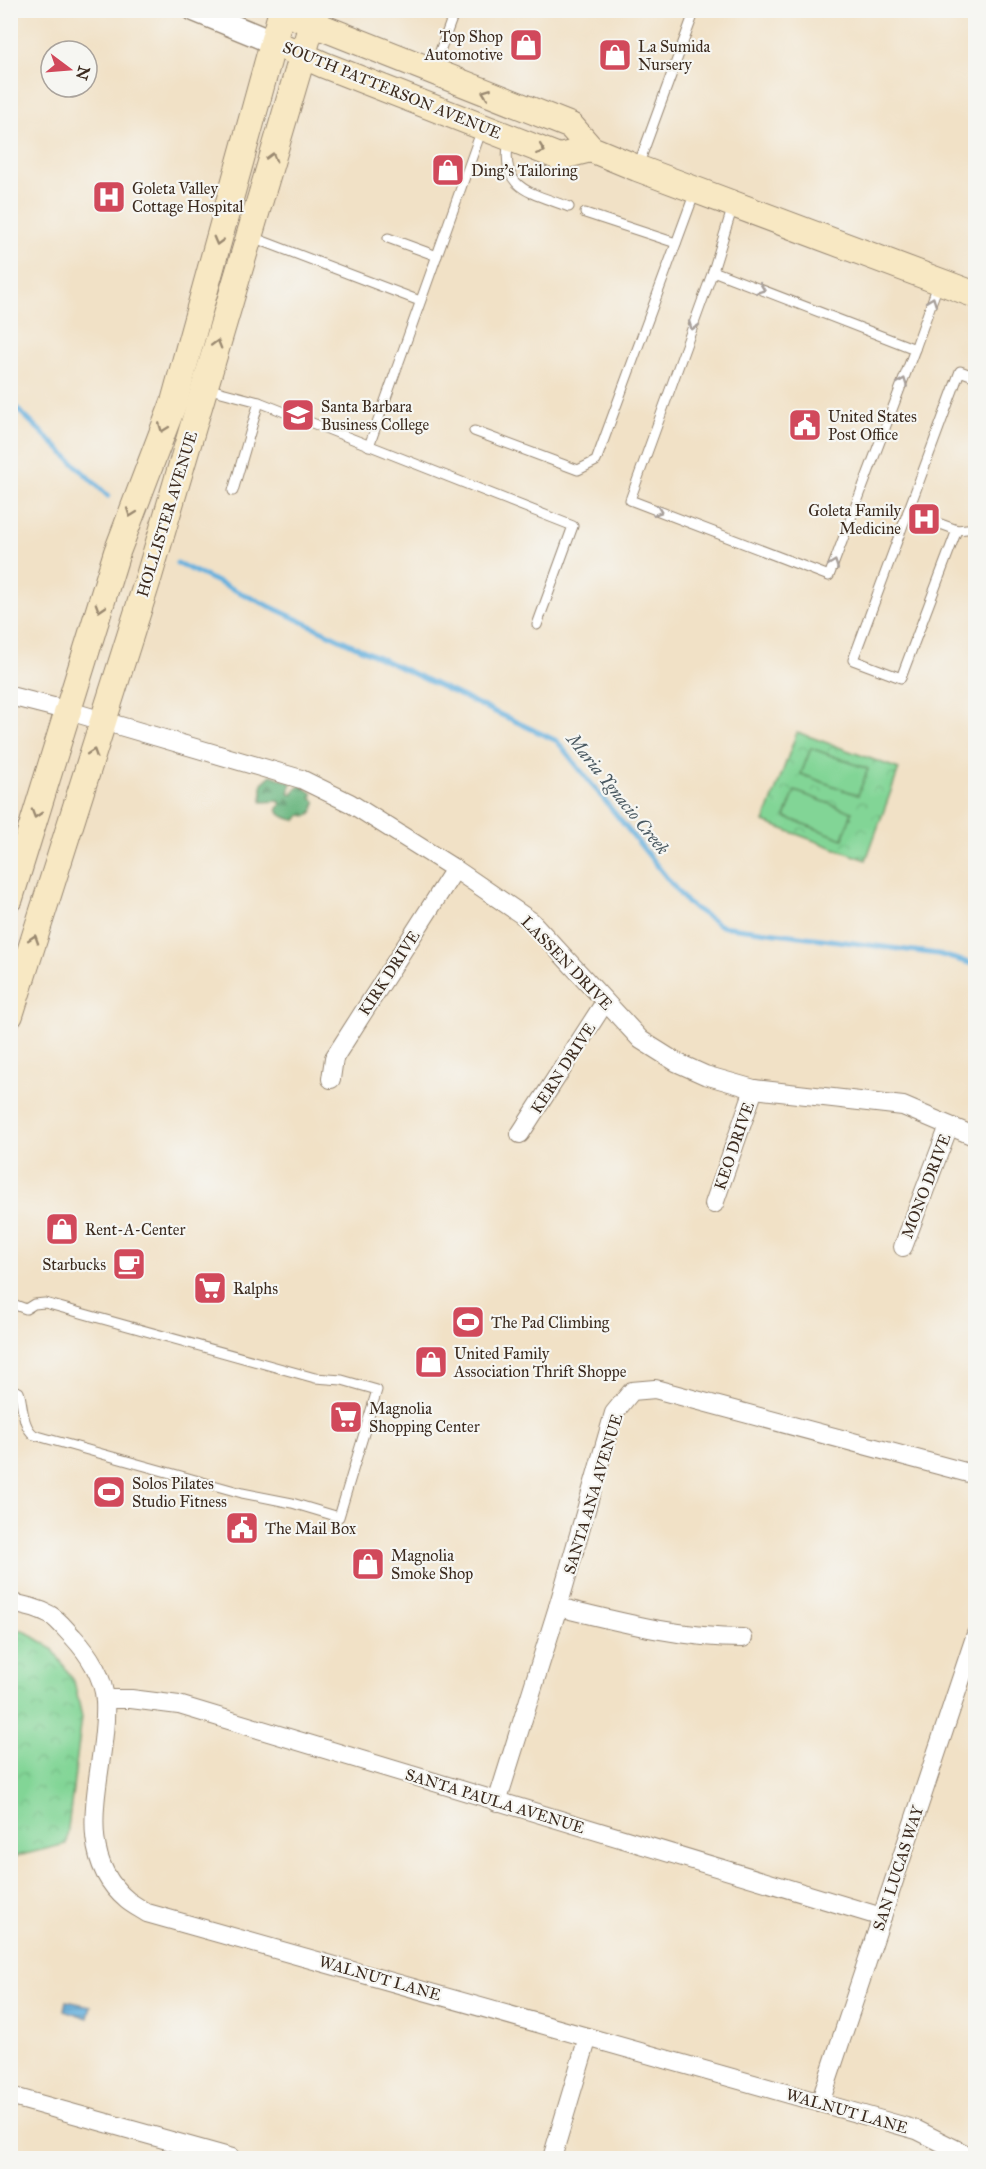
<svg xmlns="http://www.w3.org/2000/svg" width="986" height="2169" font-family="'IM FELL Great Primer',serif">
<style>
.forest{fill:url(#forest-firs);stroke:#52704e;stroke-width:1.5}
.park{fill:url(#park-crowns);stroke:#5e805a;stroke-width:1.5}
.garden{fill:#82d596;stroke:#5e805a;stroke-width:1.5}
.water{fill:url(#water-rules);stroke:#506d7e;stroke-width:1.5}
.lines{fill:none;stroke-linecap:round;stroke-linejoin:round}
.stream{stroke:#65b0de;stroke-width:5}
.service-casing{stroke:#968672;stroke-width:11}
.minor-casing{stroke:#968672;stroke-width:20}
.tertiary-casing{stroke:#968672;stroke-width:25}
.secondary-casing{stroke:#968672;stroke-width:28}
.service{stroke:#fff;stroke-width:9}
.minor{stroke:#fff;stroke-width:18}
.tertiary{stroke:#fff;stroke-width:22}
.secondary{stroke:#f8e8c3;stroke-width:26}
.oneway{stroke:#9a8970}
.oneway2{stroke:#a79f9a}
.labels{text-anchor:middle;dominant-baseline:central;stroke-width:4.5;stroke-linejoin:round;paint-order:stroke}
.poi-label{font-size:16px;fill:#3b2a1e;stroke:#f6f6f2;text-anchor:start}
.street-label{font-size:16px;fill:#3b2a1e;stroke:#f6f6f2}
.water-label{font-size:18px;font-style:italic;fill:#4a5961;stroke:#f6f6f2}
</style>
<defs>
<pattern id="forest-firs" width="22" height="20" patternUnits="userSpaceOnUse" patternTransform="scale(1.5)"><rect width="22" height="20" fill="#69b67f"/><path d="M5 1l3.5 6h-7zM16 11l3.5 6h-7z" fill="#589467"/></pattern>
<pattern id="park-crowns" width="20" height="18" patternUnits="userSpaceOnUse" patternTransform="scale(1.5)"><rect width="20" height="18" fill="#82d596"/><path d="M2 6a3 3 0 1 1 6 0M12 15a3 3 0 1 1 6 0" fill="none" stroke="#71b781"/></pattern>
<pattern id="water-rules" width="6" height="5" patternUnits="userSpaceOnUse" patternTransform="scale(1.5)"><rect width="6" height="5" fill="#65b0de"/><path d="M0 2.5h6" fill="none" stroke="#548fb3"/></pattern>
</defs>
<rect width="100%" height="100%" fill="#f6f6f2"/>
<filter id="ink" filterUnits="userSpaceOnUse"><feTurbulence type="fractalNoise" baseFrequency=".0167" numOctaves="2"/><feDisplacementMap in="SourceGraphic" scale="12" xChannelSelector="R" yChannelSelector="G"/><feConvolveMatrix kernelMatrix="1 2 1 2 8 2 1 2 1" color-interpolation-filters="sRGB"/></filter>
<filter id="wash" filterUnits="userSpaceOnUse"><feTurbulence type="fractalNoise" baseFrequency=".008" numOctaves="4" result="noise"/><feDisplacementMap in="SourceGraphic" scale="24" xChannelSelector="R" yChannelSelector="G"/><feGaussianBlur stdDeviation="1.35" result="paint"/><feColorMatrix in="noise" values="0 0 0 0 0 0 0 0 0 0 0 0 0 0 0 0 0 1.4 0 .05"/><feComposite in="paint" operator="in"/></filter>
<g filter="url(#wash)">
<rect width="100%" height="100%" fill="#f1e1c6"/>
<!-- forest -->
<path class="forest" d="M271,775L291,783L289,794L293,795V792L301,785L313,794L311,798L316,802L313,811L308,816L301,815L296,820C290,820 280,816 277,810L281,804L279,801L262,802V783Z"/>
<!-- park -->
<g class="park">
<polygon points="797,732 899,769 866,860 764,822"/>
<polygon points="10,1630 23,1630 52,1648 74,1681 82,1717 66,1844 14,1857 10,1856"/>
</g>
<!-- garden -->
<g class="garden">
<polygon points="811,748 868,769 858,795 801,774"/>
<polygon points="795,791 852,812 843,839 785,817"/>
</g>
<!-- water -->
<polygon class="water" points="66,2001 91,2006 88,2018 64,2010"/>
<g class="lines">
<!-- stream -->
<g class="stream">
<polyline points="10,402 108,496"/>
<polyline points="177,563 557,741 687,903 721,926 938,954 976,965"/>
</g>
</g>
</g>
<g filter="url(#ink)">
<g class="lines">
<defs>
<g id="service">
<polyline points="433,70 454,13 453,10"/>
<path d="M509,139C499,190 530,192 569,207"/>
<polyline points="638,166 695,10"/>
<polyline points="733,206 713,271 915,349 939,282"/>
<polyline points="585,213 676,243"/>
<polyline points="252,237 420,301"/>
<polyline points="388,238 437,256"/>
<polyline points="713,271 630,500 829,576 915,349"/>
<polyline points="976,377 960,371 853,660 901,678 957,530 976,528"/>
<polyline points="206,388 259,402 573,526 537,625"/>
<polyline points="474,431 578,470 596,461 695,192"/>
<polyline points="369,446 482,129"/>
<polyline points="233,491 259,402"/>
<polyline points="908,512 957,530"/>
<path d="M10,1303L26,1309L34,1304L45,1303L315,1378L342,1380L377,1390L339,1517L292,1503L242,1493L34,1435C23,1427 23,1408 20,1395L19,1392L10,1389"/>
</g>
<g id="minor">
<polyline points="10,696 69,711 301,779 350,803 455,869 531,921 641,1040 676,1062 705,1075 754,1089 903,1106 976,1137"/>
<polyline points="331,1079 334,1058 455,869"/>
<polyline points="520,1134 605,1002"/>
<polyline points="714,1204 754,1089"/>
<polyline points="903,1247 949,1126"/>
<path d="M10,1603C23,1605 39,1609 50,1615C58,1619 66,1630 73,1637C88,1653 104,1677 105,1701C109,1766 67,1850 127,1900C133,1905 141,1909 147,1913L917,2130L973,2158"/>
<path d="M558,1607C619,1622 680,1638 743,1638"/>
<polyline points="105,1699 131,1699 179,1705 882,1917"/>
<polyline points="497,1802 558,1607 614,1413 632,1391 655,1389 976,1475"/>
<polyline points="10,2096 232,2158"/>
<polyline points="820,2103 976,1634"/>
<polyline points="552,2158 588,2037"/>
</g>
<polyline id="tertiary" points="194,10 272,42"/>
<g id="secondary">
<polyline points="296,17 571,126 591,149 637,168 976,295"/>
<polyline points="286,48 324,65 559,157 591,149"/>
<polyline points="10,898 117,552 174,402 282,10"/>
<polyline points="10,1015 149,576 316,10"/>
</g>
</defs>
<!-- service casing -->
<use href="#service" class="service-casing"/>
<!-- minor casing -->
<use href="#minor" class="minor-casing"/>
<!-- tertiary casing -->
<use href="#tertiary" class="tertiary-casing"/>
<!-- secondary casing -->
<use href="#secondary" class="secondary-casing"/>
<!-- service -->
<use href="#service" class="service"/>
<!-- minor -->
<use href="#minor" class="minor"/>
<!-- tertiary -->
<use href="#tertiary" class="tertiary"/>
<!-- secondary -->
<use href="#secondary" class="secondary"/>
</g>
<!-- one-way arrows -->
<defs><path id="oneway-chevron" d="M-2-3.5L2.5 0L-2 3.5" fill="none" stroke-width="1.6" stroke-linecap="round" stroke-linejoin="round" transform="scale(1.5)"/></defs>
<g class="oneway">
<use href="#oneway-chevron" transform="translate(486 93) rotate(-159)"/>
<use href="#oneway-chevron" transform="translate(541 150) rotate(21)"/>
<use href="#oneway-chevron" transform="translate(272 157) rotate(-74)"/>
<use href="#oneway-chevron" transform="translate(218 241) rotate(105)"/>
<use href="#oneway-chevron" transform="translate(217 344) rotate(-74)"/>
<use href="#oneway-chevron" transform="translate(163 428) rotate(111)"/>
<use href="#oneway-chevron" transform="translate(131 513) rotate(110)"/>
<use href="#oneway-chevron" transform="translate(100 608) rotate(107)"/>
<use href="#oneway-chevron" transform="translate(93 753) rotate(-72)"/>
<use href="#oneway-chevron" transform="translate(36 814) rotate(107)"/>
<use href="#oneway-chevron" transform="translate(34 939) rotate(-72)"/>
</g>
<g class="oneway2">
<use href="#oneway-chevron" transform="translate(761 289) rotate(21)"/>
<use href="#oneway-chevron" transform="translate(932 301) rotate(-70)"/>
<use href="#oneway-chevron" transform="translate(693 326) rotate(110)"/>
<use href="#oneway-chevron" transform="translate(903 382) rotate(-69)"/>
<use href="#oneway-chevron" transform="translate(658 511) rotate(21)"/>
<use href="#oneway-chevron" transform="translate(834 564) rotate(-69)"/>
</g>
</g>
<!-- icons -->
<defs>
<symbol id="shop-square" viewBox="-11 -11 22 22"><rect x="-9" y="-9" width="18" height="18" rx="4" fill="#d1495b" stroke="#f6f6f2"/><path d="M-5-2.5h2.3a2.7 3.5 0 0 1 5.4 0H5L5.5 6h-11ZM-1.5-2.5h3a1.5 2.3 0 0 0-3 0Z" fill="#fff"/></symbol>
<symbol id="hospital-square" viewBox="-11 -11 22 22"><rect x="-9" y="-9" width="18" height="18" rx="4" fill="#d1495b" stroke="#f6f6f2"/><path d="M-5-5h3v3.5h4V-5h3V5h-3V1.5h-4V5h-3Z" fill="#fff"/></symbol>
<symbol id="school-square" viewBox="-11 -11 22 22"><rect x="-9" y="-9" width="18" height="18" rx="4" fill="#d1495b" stroke="#f6f6f2"/><path d="M0-5L7-2L0 1L-7-2ZM-4 1L0 2.5L4 1V4Q0 6-4 4Z" fill="#fff"/></symbol>
<symbol id="civic-square" viewBox="-11 -11 22 22"><rect x="-9" y="-9" width="18" height="18" rx="4" fill="#d1495b" stroke="#f6f6f2"/><path d="M-.6-6.5H3V-4.5H.6V-3L4-1V1h2V6H-6V1h2V-1L-.6-3ZM-1.2 2.5V6h2.4V2.5Z" fill="#fff"/></symbol>
<symbol id="cafe-square" viewBox="-11 -11 22 22"><rect x="-9" y="-9" width="18" height="18" rx="4" fill="#d1495b" stroke="#f6f6f2"/><path d="M-5.5-4.5H6V0H3Q3 3.5 0 3.5H-2.5Q-5.5 3.5-5.5 0ZM3-3.2v2h1.7v-2ZM-6 4.5H4V6H-6Z" fill="#fff"/></symbol>
<symbol id="supermarket-square" viewBox="-11 -11 22 22"><rect x="-9" y="-9" width="18" height="18" rx="4" fill="#d1495b" stroke="#f6f6f2"/><path d="M-6-5.5h2.5l.6 2H6L4.5 2H-2.5L-4.4-4H-6ZM-1.5 3.2a1.3 1.3 0 1 0 .1 0ZM3 3.2a1.3 1.3 0 1 0 .1 0Z" fill="#fff"/></symbol>
<symbol id="stadium-square" viewBox="-11 -11 22 22"><rect x="-9" y="-9" width="18" height="18" rx="4" fill="#d1495b" stroke="#f6f6f2"/><path d="M0-5a6.5 5 0 1 0 0 10a6.5 5 0 1 0 0-10ZM-3.5-1.8h7v3.6h-7Z" fill="#fff"/></symbol>
</defs>
<g fill-rule="evenodd">
<use href="#shop-square" x="507" y="26" width="38" height="38"/>
<use href="#shop-square" x="596" y="36" width="38" height="38"/>
<use href="#shop-square" x="429" y="151" width="38" height="38"/>
<use href="#hospital-square" x="90" y="178" width="38" height="38"/>
<use href="#school-square" x="279" y="396" width="38" height="38"/>
<use href="#civic-square" x="786" y="406" width="38" height="38"/>
<use href="#hospital-square" x="905" y="500" width="38" height="38"/>
<use href="#shop-square" x="43" y="1210" width="38" height="38"/>
<use href="#cafe-square" x="110" y="1245" width="38" height="38"/>
<use href="#supermarket-square" x="191" y="1269" width="38" height="38"/>
<use href="#stadium-square" x="449" y="1303" width="38" height="38"/>
<use href="#shop-square" x="412" y="1343" width="38" height="38"/>
<use href="#supermarket-square" x="327" y="1398" width="38" height="38"/>
<use href="#stadium-square" x="90" y="1473" width="38" height="38"/>
<use href="#civic-square" x="223" y="1509" width="38" height="38"/>
<use href="#shop-square" x="349" y="1545" width="38" height="38"/>
</g>
<g class="labels">
<!-- poi labels -->
<g class="poi-label">
<text x="503" y="36" text-anchor="end">Top Shop<tspan x="503" dy="18">Automotive</tspan></text>
<text x="638" y="46">La Sumida<tspan x="638" dy="18">Nursery</tspan></text>
<text x="471" y="170">Ding's Tailoring</text>
<text x="132" y="188">Goleta Valley<tspan x="132" dy="18">Cottage Hospital</tspan></text>
<text x="321" y="406">Santa Barbara<tspan x="321" dy="18">Business College</tspan></text>
<text x="828" y="416">United States<tspan x="828" dy="18">Post Office</tspan></text>
<text x="901" y="510" text-anchor="end">Goleta Family<tspan x="901" dy="18">Medicine</tspan></text>
<text x="85" y="1229">Rent-A-Center</text>
<text x="106" y="1264" text-anchor="end">Starbucks</text>
<text x="233" y="1288">Ralphs</text>
<text x="491" y="1322">The Pad Climbing</text>
<text x="454" y="1353">United Family<tspan x="454" dy="18">Association Thrift Shoppe</tspan></text>
<text x="369" y="1408">Magnolia<tspan x="369" dy="18">Shopping Center</tspan></text>
<text x="132" y="1483">Solos Pilates<tspan x="132" dy="18">Studio Fitness</tspan></text>
<text x="265" y="1528">The Mail Box</text>
<text x="391" y="1555">Magnolia<tspan x="391" dy="18">Smoke Shop</tspan></text>
</g>
<!-- street labels -->
<g class="street-label">
<text transform="translate(392 90) rotate(22)">SOUTH PATTERSON AVENUE</text>
<text transform="translate(167 514) rotate(-73)">HOLLISTER AVENUE</text>
<text transform="translate(567 963) rotate(46)">LASSEN DRIVE</text>
<text transform="translate(389 973) rotate(-57)">KIRK DRIVE</text>
<text transform="translate(563 1068) rotate(-57)">KERN DRIVE</text>
<text transform="translate(734 1146) rotate(-71)">KEO DRIVE</text>
<text transform="translate(926 1186) rotate(-69)">MONO DRIVE</text>
<text transform="translate(593 1494) rotate(-73)">SANTA ANA AVENUE</text>
<text transform="translate(495 1801) rotate(17)">SANTA PAULA AVENUE</text>
<text transform="translate(898 1868) rotate(-72)">SAN LUCAS WAY</text>
<text transform="translate(380 1978) rotate(16)">WALNUT LANE</text>
<text transform="translate(847 2111) rotate(16)">WALNUT LANE</text>
</g>
<!-- water labels -->
<g class="water-label">
<text transform="translate(618 794) rotate(51)">Maria Ygnacio Creek</text>
</g>
</g>
<!-- margin -->
<rect width="986" height="2169" fill="none" stroke="#f6f6f2" stroke-width="36"/>
<!-- north arrow -->
<g transform="translate(69 69) rotate(106)"><circle r="28" fill="#f6f6f2" stroke="#aba49d" stroke-width="1.5"/>
<path d="M0-4.5L10 22L0 15L-10 22Z" fill="#d1495b"/>
<text y="-9" font-size="16" font-weight="bold" text-anchor="middle" fill="#3b2a1e">N</text>
</g>
</svg>
